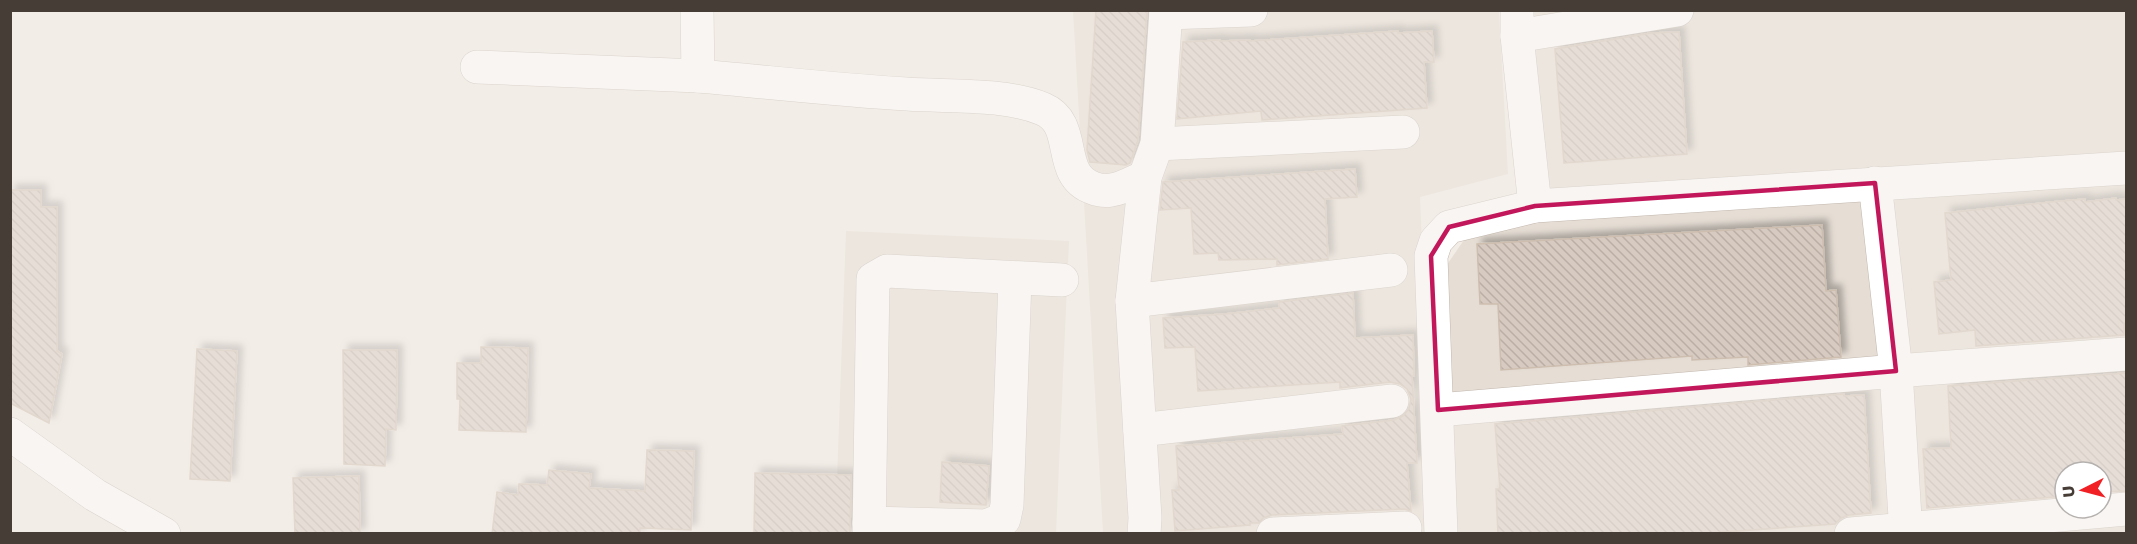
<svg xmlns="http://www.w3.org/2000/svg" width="2137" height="544" font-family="'Golos Text',sans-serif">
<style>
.residential{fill:#e6ded5;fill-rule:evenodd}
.building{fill:url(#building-back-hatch);stroke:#cebeb0;stroke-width:1.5;filter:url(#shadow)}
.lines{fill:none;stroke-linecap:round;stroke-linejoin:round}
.minor-casing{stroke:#c1b6ad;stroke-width:34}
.minor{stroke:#fff;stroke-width:33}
.marked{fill:none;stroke:#c2185b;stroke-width:4.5;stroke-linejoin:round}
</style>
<defs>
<pattern id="building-back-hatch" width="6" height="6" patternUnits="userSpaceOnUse" patternTransform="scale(1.5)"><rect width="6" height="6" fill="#d7cac0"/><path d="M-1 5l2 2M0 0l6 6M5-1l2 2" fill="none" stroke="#baaea6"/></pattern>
<filter id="shadow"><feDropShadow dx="5.5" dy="-5.5" stdDeviation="3" flood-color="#0004"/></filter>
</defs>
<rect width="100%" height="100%" fill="#f3ede7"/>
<!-- residential -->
<g class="residential">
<polygon points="1073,11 1499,11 1508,174 1420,197 1434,533 1103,533"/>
<path d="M1531,11H2126V533H1450L1446,266L1464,240L1543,221ZM2065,472H2101V508H2065Z"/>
<polygon points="846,231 1069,241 1056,533 835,534"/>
</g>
<!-- building -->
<g class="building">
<polygon points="1096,10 1147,10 1138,140 1130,163 1126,165 1090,162 1087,150"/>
<polygon points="1398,31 1398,33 1432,31 1434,62 1424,62 1427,108 1262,120 1261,111 1177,119 1183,42 1220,40 1220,41 1250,40 1250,41"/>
<polygon points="1679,32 1687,154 1564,163 1555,49 1651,33"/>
<polygon points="1355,169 1357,197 1325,199 1328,259 1277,265 1277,259 1219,260 1218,253 1194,254 1191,208 1160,210 1163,182"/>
<polygon points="10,190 41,190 41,207 57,207 57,351 62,354 49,423 10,403"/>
<polygon points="2116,198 2116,200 2127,199 2127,323 2124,323 2124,335 1976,346 1975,330 1939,334 1934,282 1951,280 1945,213 2061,201 2085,199 2085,202"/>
<polygon points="1822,225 1826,291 1836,290 1841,357 1748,365 1748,357 1692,360 1692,356 1501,370 1498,304 1480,304 1477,244"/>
<polygon points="1353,293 1355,338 1413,335 1414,376 1412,376 1417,463 1407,463 1411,511 1404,509 1272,515 1263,518 1259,523 1250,523 1250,525 1175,531 1172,490 1179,490 1176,446 1343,434 1342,426 1394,420 1403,416 1409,409 1411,399 1407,389 1400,384 1390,382 1340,388 1340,382 1198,391 1195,347 1165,348 1163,318 1225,314 1279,308 1279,302"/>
<polygon points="481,347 528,348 526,432 459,430 460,399 457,399 457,363 481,363"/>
<polygon points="197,349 237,351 230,481 190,479"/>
<polygon points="343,350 397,350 396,430 386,429 385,466 344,464"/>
<polygon points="2126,373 2127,491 2101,492 2101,472 2065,472 2065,496 1927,508 1923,449 1951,448 1948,386"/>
<polygon points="1844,394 1844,396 1864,395 1871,513 1849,515 1841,518 1835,524 1697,534 1498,534 1496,489 1500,489 1495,424"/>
<polygon points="647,450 694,451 691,530 640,528 640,534 492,534 497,492 518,495 519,484 547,485 549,470 591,474 589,488 645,491"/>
<polygon points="942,462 989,466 986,505 940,502"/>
<polygon points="755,473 851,475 850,534 754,534"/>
<polygon points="359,476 360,534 295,534 293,478"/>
</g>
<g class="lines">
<defs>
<g id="minor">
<path d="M697,10L698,76C768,82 837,90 907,94C949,97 1005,93 1043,109C1079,124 1055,175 1093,188C1098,190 1106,191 1111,190C1122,189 1135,181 1145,177"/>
<polyline points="1166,13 1251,10"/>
<polyline points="1517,36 1677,10"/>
<polyline points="477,67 698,76"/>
<polyline points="1157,144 1403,132"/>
<polyline points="1875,183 1896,371 1906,534"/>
<polyline points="1535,206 2126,168"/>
<polyline points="1132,301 1391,270"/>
<polyline points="1438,410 1896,371 2126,354"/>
<polyline points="1140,430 1392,401"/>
<polyline points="10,434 95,495 164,534"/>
<polyline points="869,523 986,526 1004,519 1007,505 1015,279"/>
<polyline points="869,534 873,279 887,271 1062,280"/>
<polyline points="1144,534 1145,518 1132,301 1145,177 1157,144 1166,10"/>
<polyline points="1273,534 1405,528"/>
<polyline points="1441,534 1431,256 1436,241 1449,227 1535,206 1517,36 1517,10"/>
<polyline points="1851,534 2126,509"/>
</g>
</defs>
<!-- minor casing -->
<use href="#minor" class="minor-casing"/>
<!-- minor -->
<use href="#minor" class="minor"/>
</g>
<!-- marked area -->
<path d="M0 0H2137V544H0ZM1875,183L1896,371L1438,410L1431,256L1449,227L1535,206Z" fill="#f3ede7" fill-opacity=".55" fill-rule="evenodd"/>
<path class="marked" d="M1875,183L1896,371L1438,410L1431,256L1449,227L1535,206Z"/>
<!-- border -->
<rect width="2137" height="544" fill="none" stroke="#453d36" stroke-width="24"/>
<!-- north arrow -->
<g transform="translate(2083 490) rotate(264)"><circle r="28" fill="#ffffff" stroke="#b5b1af" stroke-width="1.5"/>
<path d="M0-4.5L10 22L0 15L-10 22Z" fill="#f02024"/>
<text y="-9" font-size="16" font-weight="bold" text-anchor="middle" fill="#453d36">U</text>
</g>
</svg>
